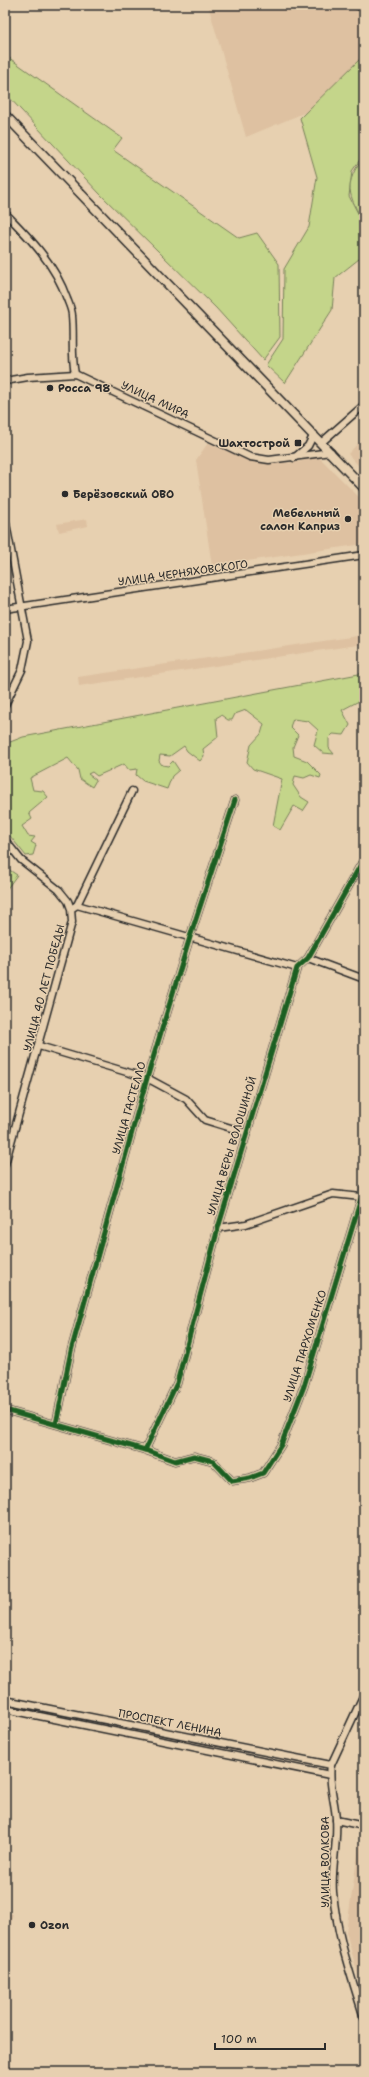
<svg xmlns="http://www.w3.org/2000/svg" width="369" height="2077" font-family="'Shantell Sans',sans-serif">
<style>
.built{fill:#dec1a1}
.green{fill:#c4d58a;stroke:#78805a}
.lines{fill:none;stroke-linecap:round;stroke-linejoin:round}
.minor-casing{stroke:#2b2b2b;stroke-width:9}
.secondary-casing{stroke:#2b2b2b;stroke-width:11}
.minor{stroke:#e7d0b0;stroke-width:6}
.secondary{stroke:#e7d0b0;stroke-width:8}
.cycleway-casing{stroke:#e7d0b0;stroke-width:8}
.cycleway{stroke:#1b5e20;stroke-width:5}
.poi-dot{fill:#2b2b2b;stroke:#e7d0b0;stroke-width:1.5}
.labels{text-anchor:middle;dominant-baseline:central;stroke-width:3;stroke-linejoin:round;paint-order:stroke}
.poi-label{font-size:11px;font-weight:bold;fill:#2b2b2b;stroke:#e7d0b0;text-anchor:start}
.street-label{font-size:11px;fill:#2b2b2b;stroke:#e7d0b0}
</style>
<rect width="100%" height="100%" fill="#e7d0b0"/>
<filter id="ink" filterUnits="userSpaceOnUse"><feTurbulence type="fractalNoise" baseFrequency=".025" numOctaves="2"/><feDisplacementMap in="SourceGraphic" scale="8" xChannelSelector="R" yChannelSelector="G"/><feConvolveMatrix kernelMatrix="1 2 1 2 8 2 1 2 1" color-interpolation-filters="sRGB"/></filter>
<g filter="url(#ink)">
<!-- built -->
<g class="built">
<polygon points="208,5 364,5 364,88 246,137"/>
<polygon points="364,437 364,472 348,454"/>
<polygon points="208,443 248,460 268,464 298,462 318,456 364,502 364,544 212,566 196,460"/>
<polygon points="87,519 88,526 59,532 57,524"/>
<polygon points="364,635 364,644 79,686 78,677"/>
<polygon points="361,1833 364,1833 364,1996 346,1932"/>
<polygon points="5,1913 13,1914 5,1950"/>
</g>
<!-- green -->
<g class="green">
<polygon points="5,55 122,138 113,150 239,238 257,233 279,264 280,337 263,360 216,308 100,194 5,93"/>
<polygon points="363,56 364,154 352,171 349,196 364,225 364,255 335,278 332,310 285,383 266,365 283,339 284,269 309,227 317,177 300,118"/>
<path d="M364,156V223C348,194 343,185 364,156Z"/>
<polygon points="364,673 364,701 357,702 342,710 350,725 344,735 333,734 329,738 329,748 334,754 323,753 314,745 318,730 308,721 293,719 290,727 298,735 293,747 294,756 307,761 321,775 320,778 311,775 304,778 295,776 293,785 301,797 309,802 303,811 294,806 280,830 273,826 282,779 253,769 247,762 251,745 261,734 264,724 246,710 235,714 232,720 228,720 221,715 216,718 218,737 203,749 204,756 200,761 187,751 184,746 170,756 160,755 159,761 162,765 168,766 173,761 179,770 172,776 167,789 143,781 136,775 137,769 129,770 124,764 97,776 92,772 88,774 96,780 92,787 80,779 78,770 68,758 30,778 33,790 43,791 48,797 29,813 32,819 22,826 28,836 35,837 31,842 36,845 33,855 26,856 10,836 5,827 5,744 23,737"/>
<polygon points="5,867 17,875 6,890 5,889"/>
</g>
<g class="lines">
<defs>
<g id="minor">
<polyline points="357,5 364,8"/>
<path d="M5,213C30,238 55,264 67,299C69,304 72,310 72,316C74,336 71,355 75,374"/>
<polyline points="5,381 28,377 75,374 250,457 269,460 331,452"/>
<polyline points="322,442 364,405"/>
<polyline points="294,458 308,446 314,434"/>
<polyline points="5,518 28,641 22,670 5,705"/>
<polyline points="5,609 364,555"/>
<polyline points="5,840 21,860 59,890 68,901 71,909 72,922 5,1164"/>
<polyline points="77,905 132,791"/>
<polyline points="71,909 77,905 297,968"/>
<polyline points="308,958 364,979"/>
<polyline points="39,1046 147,1078 186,1099 205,1120 247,1133"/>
<polyline points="218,1228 246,1224 333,1194 361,1197"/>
<polyline points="5,1410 145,1450 175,1461 194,1456 213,1461 232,1481 250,1478 263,1473 281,1445 304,1386 364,1189"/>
<polyline points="56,1424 71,1351 147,1078 190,937 235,800"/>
<polyline points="145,1450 177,1383 218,1228 297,968 308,958 364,859"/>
<path d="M364,1694L331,1765C328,1783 335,1801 336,1819C338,1843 331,1868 333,1892C337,1938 351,1975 364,2018"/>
<polyline points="5,1700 331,1765"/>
<polyline points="5,1709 330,1775"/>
<polyline points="336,1820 364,1826"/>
</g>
<polyline id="secondary" points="5,115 364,488"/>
</defs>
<!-- minor casing -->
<use href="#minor" class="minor-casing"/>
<!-- secondary casing -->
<use href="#secondary" class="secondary-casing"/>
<!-- minor -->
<use href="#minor" class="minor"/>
<!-- secondary -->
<use href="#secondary" class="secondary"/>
<defs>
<g id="cycleway">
<polyline points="5,1410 145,1450 175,1461 194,1456 213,1461 232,1481 250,1478 263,1473 281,1445 304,1386 364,1189"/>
<polyline points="56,1424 71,1351 147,1078 190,937 235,800"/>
<polyline points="145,1450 177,1383 218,1228 297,968 308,958 364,859"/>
</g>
</defs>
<!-- cycleway casing -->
<use href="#cycleway" class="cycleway-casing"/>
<!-- cycleway -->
<use href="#cycleway" class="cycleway"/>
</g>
</g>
<!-- markers -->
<g class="poi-dot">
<circle cx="50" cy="388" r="4"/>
<rect x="294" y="439" width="8" height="8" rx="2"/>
<circle cx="65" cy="494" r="4"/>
<circle cx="348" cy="519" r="4"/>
<circle cx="32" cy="1925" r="4"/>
</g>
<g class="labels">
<!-- poi labels -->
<g class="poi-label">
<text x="58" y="388">Росса 98</text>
<text x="290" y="443" text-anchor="end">Шахтострой</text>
<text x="73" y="494">Берёзовский ОВО</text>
<text x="340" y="513" text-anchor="end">Мебельный<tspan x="340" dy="13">салон Каприз</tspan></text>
<text x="40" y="1925">Ozon</text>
</g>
<!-- street labels -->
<g class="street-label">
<text transform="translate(155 400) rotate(25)">УЛИЦА МИРА</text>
<text transform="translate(183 573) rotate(-8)">УЛИЦА ЧЕРНЯХОВСКОГО</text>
<text transform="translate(44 988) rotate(-75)">УЛИЦА 40 ЛЕТ ПОБЕДЫ</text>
<text transform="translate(129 1108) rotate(-74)">УЛИЦА ГАСТЕЛЛО</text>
<text transform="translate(232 1146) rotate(-73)">УЛИЦА ВЕРЫ ВОЛОШИНОЙ</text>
<text transform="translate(305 1346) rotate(-72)">УЛИЦА ПАРХОМЕНКО</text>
<text transform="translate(170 1723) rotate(11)">ПРОСПЕКТ ЛЕНИНА</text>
<text transform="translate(325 1862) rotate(-90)">УЛИЦА ВОЛКОВА</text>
</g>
</g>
<!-- margin -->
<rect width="369" height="2077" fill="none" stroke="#e7d0b0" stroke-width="20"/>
<rect x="10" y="10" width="349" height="2057" fill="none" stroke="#2b2b2b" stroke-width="1.5" filter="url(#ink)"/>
<!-- scale -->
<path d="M215 2043v6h110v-6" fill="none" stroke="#2b2b2b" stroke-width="2"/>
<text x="221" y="2043" font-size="12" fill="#2b2b2b" stroke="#e7d0b0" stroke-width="3" paint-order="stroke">100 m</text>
</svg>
